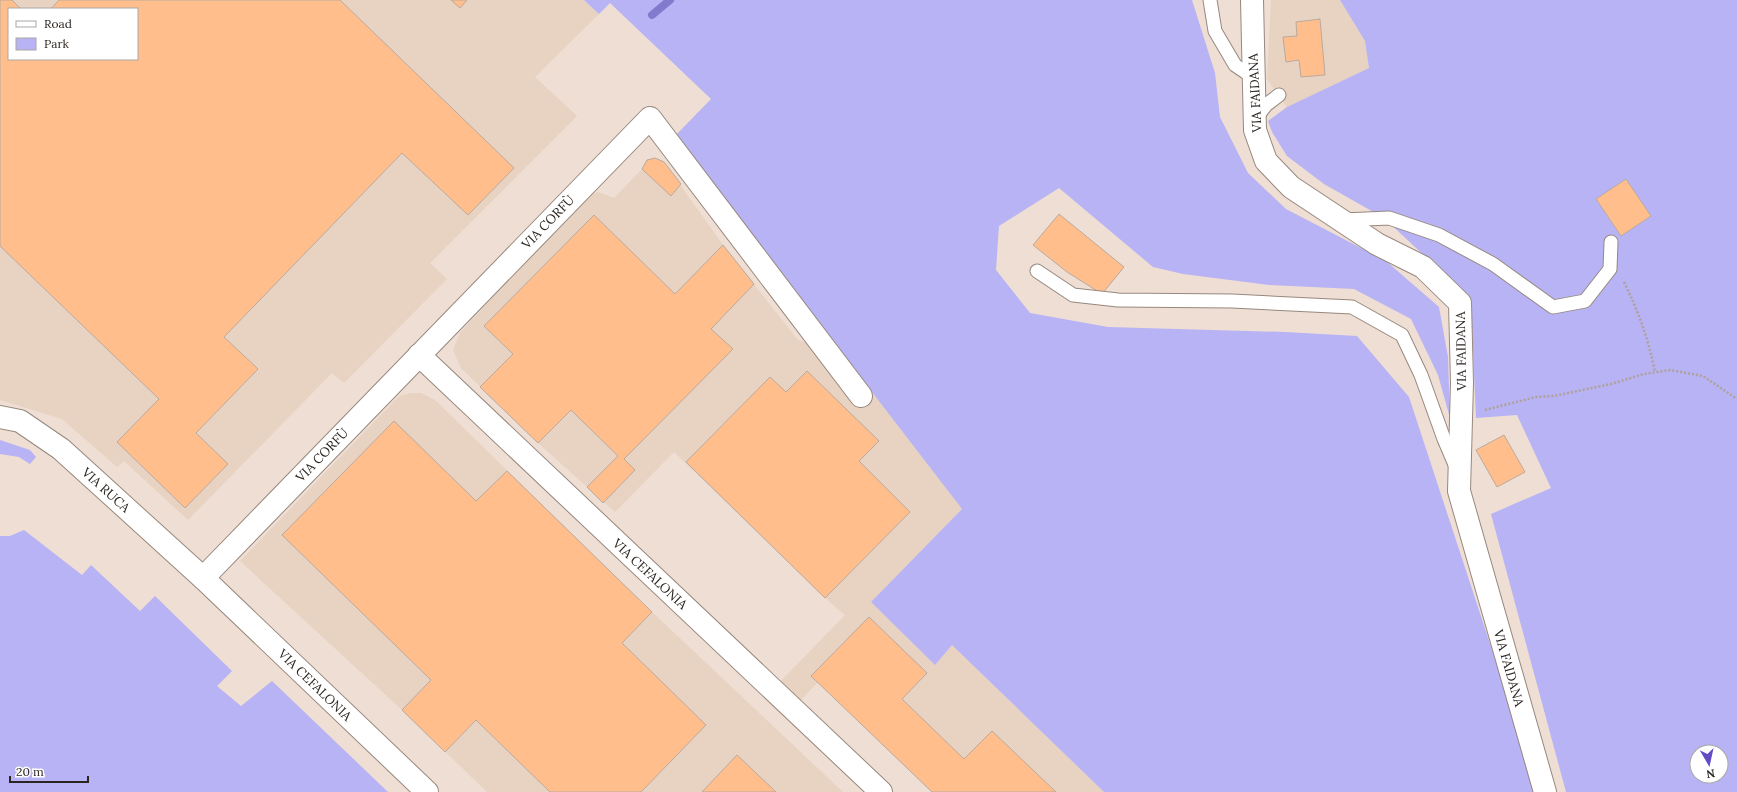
<svg xmlns="http://www.w3.org/2000/svg" width="1737" height="792" font-family="Lora,serif">
<style>
.built{fill:#e8d2c2;fill-rule:evenodd}
.green{fill:#b7b3f4;fill-rule:evenodd}
.lines{fill:none;stroke-linecap:round;stroke-linejoin:round}
.stream{stroke:#827acd;stroke-width:8}
.building{fill:#ffbe8c;stroke:#b9aa9f}
.service-casing{stroke:#97887e;stroke-width:15}
.minor-casing{stroke:#97887e;stroke-width:24}
.path{stroke:#afa199;stroke-width:2.5;stroke-dasharray:2 2;stroke-linecap:butt}
.service{stroke:#fff;stroke-width:13}
.minor{stroke:#fff;stroke-width:22}
.labels{text-anchor:middle;dominant-baseline:central;stroke-width:4;stroke-linejoin:round;paint-order:stroke}
.street-label{font-size:13px;fill:#2b2521;stroke:#fff}
</style>
<rect width="100%" height="100%" fill="#efded3"/>
<!-- built -->
<g class="built">
<path d="M0,0H584L599,14L535,77L577,116L430,263L447,279L344,383L332,373L188,520L124,461L117,467L62,419L0,400ZM9,9H137V59H9Z"/>
<polygon points="1271,0 1340,0 1365,41 1369,68 1287,107 1267,79"/>
<polygon points="655,158 664,162 723,245 798,340 811,344 861,396 870,389 962,509 871,602 935,665 952,645 1104,792 932,792 818,682 799,702 779,683 845,615 825,598 674,452 615,512 538,443 461,368 453,350 460,333 583,198 598,192 614,198 642,169 647,160"/>
<polygon points="411,393 421,393 435,400 652,612 843,792 487,792 402,710 240,561 399,396"/>
</g>
<!-- green -->
<g class="green">
<polygon points="584,0 1192,0 1215,73 1220,117 1248,173 1286,209 1386,261 1439,307 1448,357 1450,418 1438,375 1411,319 1354,289 1269,285 1183,274 1153,267 1059,188 999,226 996,270 1030,313 1108,327 1285,332 1357,336 1409,397 1495,659 1534,792 1104,792 952,645 935,665 871,602 962,509 675,136 711,99 610,3 599,14"/>
<path d="M1340,0H1737V792H1566L1491,514L1551,488L1517,415L1476,418L1471,304L1461,290L1384,218L1324,184L1287,156L1272,132L1268,121L1287,107L1369,68L1365,41ZM1697,752H1721V776H1697Z"/>
<polygon points="0,440 30,450 36,457 30,464 19,457 0,454"/>
<polygon points="24,530 82,575 91,565 140,611 155,596 232,671 217,686 241,706 272,681 388,792 0,792 0,536 10,536"/>
</g>
<g class="lines">
<!-- stream -->
<polyline class="stream" points="652,15 670,0"/>
</g>
<!-- building -->
<g class="building">
<polygon points="0,0 12,0 21,9 9,9 9,59 137,59 137,9 51,9 59,0 340,0 514,168 468,215 402,153 224,337 258,369 196,433 228,464 185,508 117,442 159,399 0,246"/>
<polygon points="451,0 467,0 460,8"/>
<polygon points="1320,19 1325,75 1301,77 1299,60 1286,62 1283,37 1297,36 1296,22"/>
<polygon points="655,158 664,162 681,184 671,196 642,169 647,160"/>
<polygon points="1626,179 1651,216 1621,236 1596,199"/>
<polygon points="1059,214 1124,267 1102,294 1067,272 1033,245"/>
<polygon points="594,215 675,294 723,245 754,284 711,329 733,349 624,459 635,470 603,503 587,487 618,456 571,410 538,443 480,387 513,354 484,326"/>
<polygon points="807,371 879,441 859,461 910,512 825,598 686,462 770,377 786,392"/>
<polygon points="394,421 476,501 507,471 652,612 622,643 706,725 641,792 550,792 476,720 445,752 402,710 431,680 282,535"/>
<polygon points="1504,435 1525,472 1497,487 1476,450"/>
<polygon points="869,617 927,673 902,699 964,759 992,731 1056,792 932,792 811,676"/>
<polygon points="737,755 776,792 702,792"/>
</g>
<g class="lines">
<defs>
<g id="service">
<polyline points="1210,0 1215,31 1235,65 1254,78"/>
<polyline points="1255,119 1266,105 1279,95"/>
<polyline points="1343,220 1389,218 1439,235 1493,264 1553,307 1585,301 1610,269 1611,242"/>
<polyline points="1037,271 1073,295 1118,300 1232,301 1352,307 1402,335 1421,375 1444,439 1456,467"/>
</g>
<g id="minor">
<polyline points="1252,0 1255,130 1266,161 1291,187 1377,244 1423,267 1460,303 1462,383 1459,491 1545,792"/>
<polyline points="419,355 881,792"/>
<polyline points="0,417 20,421 61,449 203,578 427,792"/>
<polyline points="203,578 650,118 861,396"/>
</g>
</defs>
<!-- service casing -->
<use href="#service" class="service-casing"/>
<!-- minor casing -->
<use href="#minor" class="minor-casing"/>
<!-- path -->
<g class="path">
<path d="M1624,282C1639,313 1648,338 1655,372"/>
<polyline points="1485,410 1536,397 1554,396 1611,384 1644,374 1670,370 1703,376 1737,399"/>
</g>
<!-- service -->
<use href="#service" class="service"/>
<!-- minor -->
<use href="#minor" class="minor"/>
</g>
<g class="labels">
<!-- street labels -->
<g class="street-label">
<text transform="translate(1255 93) rotate(-93)">VIA FAIDANA</text>
<text transform="translate(548 222) rotate(-46)">VIA CORFÙ</text>
<text transform="translate(1461 351) rotate(-91)">VIA FAIDANA</text>
<text transform="translate(322 455) rotate(-46)">VIA CORFÙ</text>
<text transform="translate(106 490) rotate(42)">VIA RUCA</text>
<text transform="translate(650 574) rotate(43)">VIA CEFALONIA</text>
<text transform="translate(1509 668) rotate(74)">VIA FAIDANA</text>
<text transform="translate(315 685) rotate(44)">VIA CEFALONIA</text>
</g>
</g>
<!-- legend -->
<rect x="8" y="8" width="130" height="52" fill="#ffffff" stroke="#aaa8a6"/>
<rect x="16" y="21" width="20" height="6" fill="#ffffff" stroke="#aaa8a6"/>
<text x="44" y="28" font-size="12" fill="#2b2521">Road</text>
<rect x="16" y="38" width="20" height="12" fill="#b7b3f4" stroke="#aaa8a6"/>
<text x="44" y="48" font-size="12" fill="#2b2521">Park</text>
<!-- north arrow -->
<g transform="translate(1709 764) rotate(171)"><circle r="19" fill="#ffffff" stroke="#aaa8a6"/>
<path d="M0-3L7 15L0 10L-7 15Z" fill="#624bc4"/>
<text y="-6" font-size="11" font-weight="bold" text-anchor="middle" fill="#2b2521">N</text>
</g>
<!-- scale -->
<path d="M10 776v6h78v-6" fill="none" stroke="#2b2521" stroke-width="2"/>
<text x="16" y="776" font-size="12" fill="#2b2521" stroke="#ffffff" stroke-width="3" paint-order="stroke">20 m</text>
</svg>
